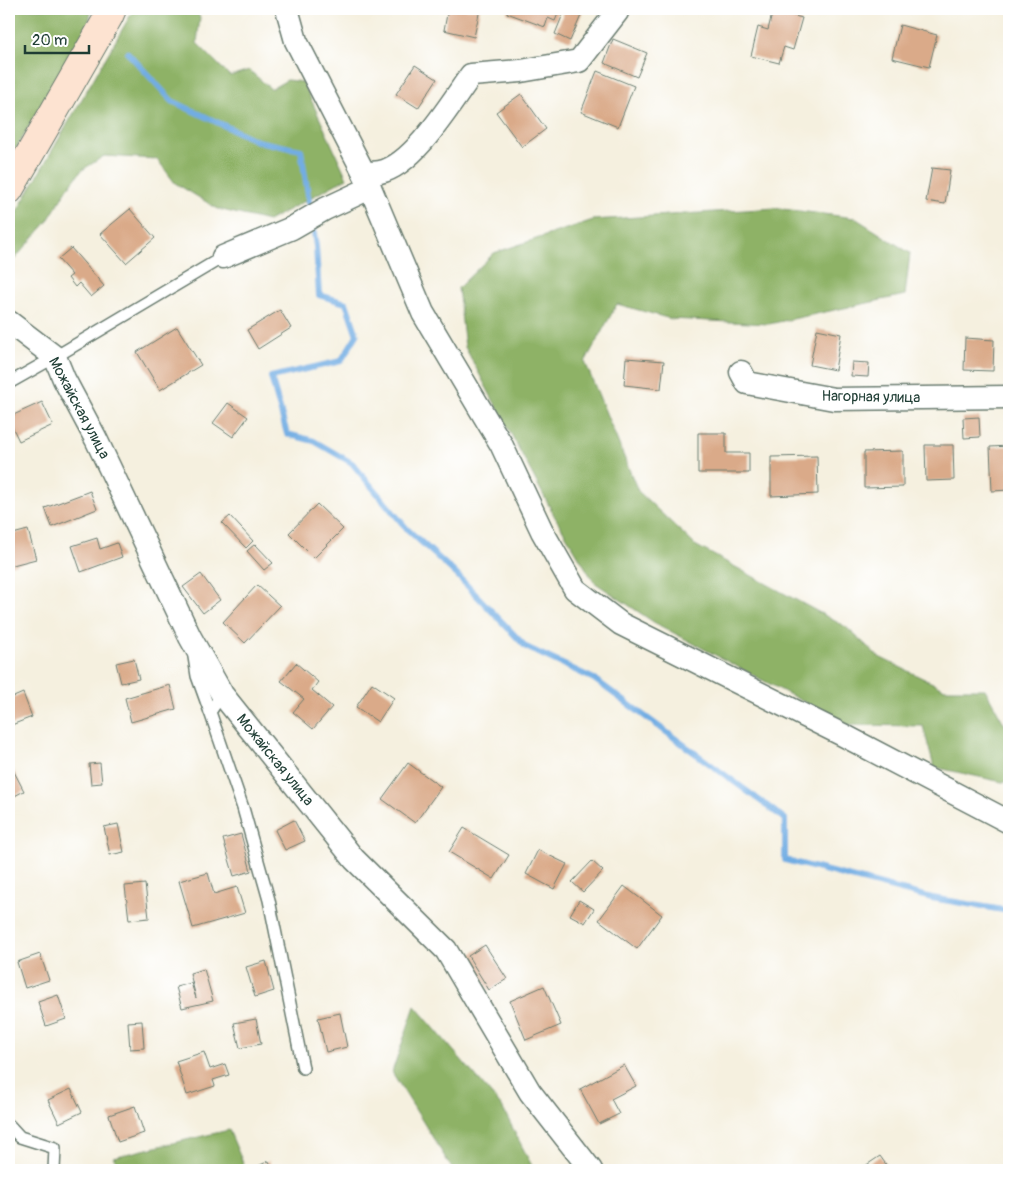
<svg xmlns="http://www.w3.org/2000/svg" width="1018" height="1179" font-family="Pangolin,sans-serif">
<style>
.forest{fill:#8eb266;stroke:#56784d}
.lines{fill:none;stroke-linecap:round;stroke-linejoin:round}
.stream{stroke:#72ade3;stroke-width:6}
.building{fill:#daaa89}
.lane-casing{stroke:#6a7c70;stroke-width:14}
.street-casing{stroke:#6a7c70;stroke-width:25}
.secondary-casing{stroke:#6a7c70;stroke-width:30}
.lane{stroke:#fff;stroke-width:11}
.street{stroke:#fff;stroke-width:22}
.secondary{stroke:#fde3d1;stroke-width:28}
.labels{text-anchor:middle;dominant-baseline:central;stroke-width:5;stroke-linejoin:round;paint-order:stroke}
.street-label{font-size:15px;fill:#1f3d34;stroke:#fff}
</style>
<rect width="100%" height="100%" fill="#fff"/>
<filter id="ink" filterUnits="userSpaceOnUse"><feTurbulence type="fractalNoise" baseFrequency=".02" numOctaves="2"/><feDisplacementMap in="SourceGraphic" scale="10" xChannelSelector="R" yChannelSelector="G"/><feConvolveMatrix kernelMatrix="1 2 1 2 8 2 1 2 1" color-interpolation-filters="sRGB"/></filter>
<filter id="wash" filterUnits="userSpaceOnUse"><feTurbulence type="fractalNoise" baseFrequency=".0096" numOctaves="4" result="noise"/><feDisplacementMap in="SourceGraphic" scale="20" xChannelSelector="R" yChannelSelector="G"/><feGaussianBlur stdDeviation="1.12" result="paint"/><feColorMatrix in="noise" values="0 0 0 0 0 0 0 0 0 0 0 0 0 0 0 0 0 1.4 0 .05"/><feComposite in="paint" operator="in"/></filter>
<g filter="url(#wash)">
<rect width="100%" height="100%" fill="#f5f0df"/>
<!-- forest -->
<g class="forest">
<polygon points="9,9 92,9 87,28 9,160"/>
<polygon points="134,9 193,9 200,17 197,43 230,76 249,70 271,89 287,80 303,82 347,178 268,221 218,209 175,183 157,159 104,156 82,170 68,188 47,222 12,262 11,297 9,296 9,225"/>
<polygon points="775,208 855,218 910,253 905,295 769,324 671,319 617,304 585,362 638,491 695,545 846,627 879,657 945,689 985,689 1005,725 1009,726 1009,782 1002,782 934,767 923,726 847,725 655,623 594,582 555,517 465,347 458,288 494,253 593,220"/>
<polygon points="415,1006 502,1107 534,1170 453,1170 392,1072"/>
<polygon points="229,1130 246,1170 123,1170 113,1157"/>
</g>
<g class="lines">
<!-- stream -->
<polyline class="stream" points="128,53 172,101 257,141 301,150 316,246 319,295 346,303 357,335 341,361 271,377 287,434 314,441 352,463 407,529 455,573 526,647 594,679 785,819 785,860 932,898 1009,911"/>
</g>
<g id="blocks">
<!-- building -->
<g class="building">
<polygon points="448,9 480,9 474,37 444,30"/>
<polygon points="508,9 560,9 555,21 548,18 545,27 507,13"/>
<polygon points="565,9 578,9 583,11 570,41 555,34"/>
<polygon points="773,10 802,18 793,50 784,47 779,63 751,56 758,27 768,30"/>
<polygon points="900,25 937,35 929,67 892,58"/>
<polygon points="613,39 647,53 637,77 604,63"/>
<polygon points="415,65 437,79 418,108 396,94"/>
<polygon points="597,71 634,86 618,127 581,112"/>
<polygon points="521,94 546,129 522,147 496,112"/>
<polygon points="932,168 950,170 945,204 926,201"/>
<polygon points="130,209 155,238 126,263 100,234"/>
<polygon points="71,248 104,286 91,297 79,283 75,287 68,278 72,275 58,259"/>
<polygon points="280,310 291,328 258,349 247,330"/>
<polygon points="177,327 201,365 160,390 137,352"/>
<polygon points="817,329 841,334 835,370 810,365"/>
<polygon points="965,338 994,340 993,371 964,370"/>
<polygon points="626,358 664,361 661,389 624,385"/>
<polygon points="852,362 869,363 868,377 851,376"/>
<polygon points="42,402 53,425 19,441 9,420 9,417"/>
<polygon points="228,403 248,417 233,437 213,423"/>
<polygon points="979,417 980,437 964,438 963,418"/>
<polygon points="698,433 726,433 726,453 749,453 749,473 698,473"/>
<polygon points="925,445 953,445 954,480 926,481"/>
<polygon points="1009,446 1009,490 992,491 990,447"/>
<polygon points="903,451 903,487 864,488 864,452"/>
<polygon points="817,456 818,494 771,496 771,457"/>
<polygon points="90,491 97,509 52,527 45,508"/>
<polygon points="317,504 343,529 314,558 289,533"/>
<polygon points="230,516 253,541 246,548 222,523"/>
<polygon points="28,530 36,559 9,566 9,535"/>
<polygon points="97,538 100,549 117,543 122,557 81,572 72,546"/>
<polygon points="255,544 273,563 264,570 247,551"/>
<polygon points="201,574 220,600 203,613 183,587"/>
<polygon points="257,585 280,606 245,643 223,622"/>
<polygon points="134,659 139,679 121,683 116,663"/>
<polygon points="296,663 318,682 312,690 332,707 313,729 293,712 304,699 281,681"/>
<polygon points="372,683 394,698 378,722 356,707"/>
<polygon points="170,685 176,709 131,722 125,698"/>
<polygon points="23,693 32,717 9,726 9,699"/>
<polygon points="9,762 24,791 9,799"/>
<polygon points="100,763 102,783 91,784 89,764"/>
<polygon points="408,763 441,787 415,823 382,799"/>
<polygon points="294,820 305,841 285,850 275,830"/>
<polygon points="118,824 124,852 110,855 104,827"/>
<polygon points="464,828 509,855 494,879 449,852"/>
<polygon points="241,834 251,871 234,876 223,839"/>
<polygon points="538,850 567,864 554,889 526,874"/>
<polygon points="592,861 603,871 583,892 572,882"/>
<polygon points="208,873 214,894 237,887 245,913 193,928 179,881"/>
<polygon points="145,884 149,918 129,920 125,886"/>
<polygon points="624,886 662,915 637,949 599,920"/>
<polygon points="579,900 594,909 585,923 570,915"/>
<polygon points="485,945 507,979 489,990 468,956"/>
<polygon points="40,954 49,980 25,988 17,962"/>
<polygon points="266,961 274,991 255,997 246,967"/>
<polygon points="204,969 213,1001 182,1008 176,987 191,983 196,998 190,973"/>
<polygon points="544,986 561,1025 526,1040 510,1001"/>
<polygon points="58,995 66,1019 46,1026 38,1002"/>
<polygon points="340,1013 347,1047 326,1052 318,1018"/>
<polygon points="256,1019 261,1044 240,1048 234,1023"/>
<polygon points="142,1021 144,1048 130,1049 128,1022"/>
<polygon points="204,1052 210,1069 225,1064 229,1075 213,1080 215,1086 187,1095 176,1061"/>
<polygon points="624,1065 636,1086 611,1099 619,1114 599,1124 580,1089"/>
<polygon points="71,1089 82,1112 59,1123 48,1100"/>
<polygon points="135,1106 144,1133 118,1142 109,1115"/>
<polygon points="880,1156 890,1170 859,1170"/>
<polygon points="269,1161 273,1170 249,1170"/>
</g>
</g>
</g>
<g filter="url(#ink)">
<use href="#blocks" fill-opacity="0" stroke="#6a7c70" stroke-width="1"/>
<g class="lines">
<defs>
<g id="lane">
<polyline points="9,383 55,357 223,257"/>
<polyline points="194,657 197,676 210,712"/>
<polyline points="222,694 210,712 243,808 269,900 303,1068"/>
<polyline points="9,1125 20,1137 55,1148 54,1170"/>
</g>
<g id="street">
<polyline points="287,9 296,41 364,173 423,313 501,444 542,531 575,589 621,624 843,735 1009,822"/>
<path d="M364,173C369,173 375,173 380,172C414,165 451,103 471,75L521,71L579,61L617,12L618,9"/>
<polyline points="223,257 292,228 325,209 370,188"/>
<polyline points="9,322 55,357 64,379 96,439 190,637 222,694 354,859 446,950 530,1092 591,1170"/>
<polyline points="741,372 747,383 834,399 1009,397"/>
</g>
<polyline id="secondary" points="9,190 109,16 112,9"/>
</defs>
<!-- lane casing -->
<use href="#lane" class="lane-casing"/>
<!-- street casing -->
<use href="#street" class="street-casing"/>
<!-- secondary casing -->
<use href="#secondary" class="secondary-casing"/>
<!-- lane -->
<use href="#lane" class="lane"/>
<!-- street -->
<use href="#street" class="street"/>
<!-- secondary -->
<use href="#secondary" class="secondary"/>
</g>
</g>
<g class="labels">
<!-- street labels -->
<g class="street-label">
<text transform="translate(871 397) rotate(1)">Нагорная улица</text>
<text transform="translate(79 408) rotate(62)">Можайская улица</text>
<text transform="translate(275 760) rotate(51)">Можайская улица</text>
</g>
</g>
<!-- margin -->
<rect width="1018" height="1179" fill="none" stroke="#fff" stroke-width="30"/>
<!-- scale -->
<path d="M25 45v8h64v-8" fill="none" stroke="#1f3d34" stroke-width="2.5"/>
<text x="32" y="45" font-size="15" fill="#1f3d34" stroke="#ffffff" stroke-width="4" paint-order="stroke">20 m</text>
</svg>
